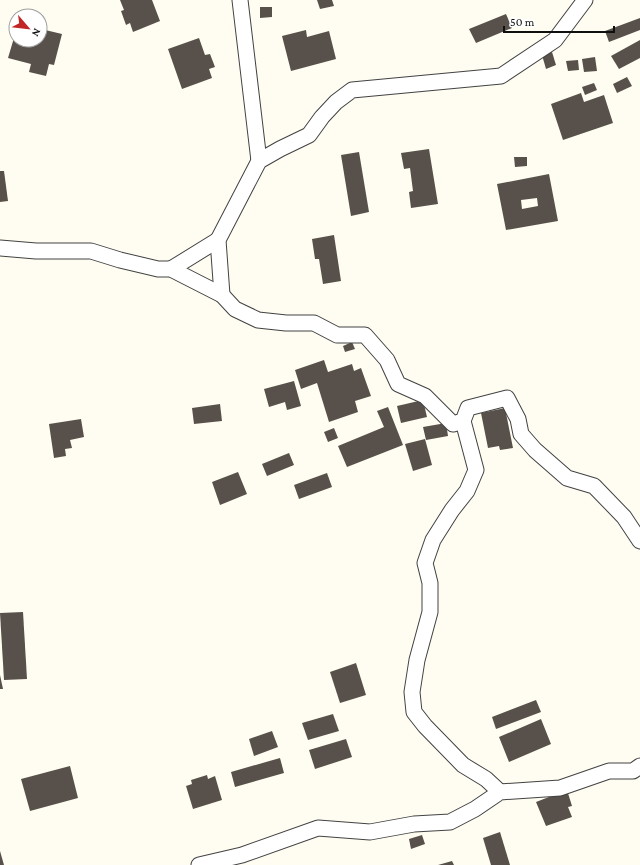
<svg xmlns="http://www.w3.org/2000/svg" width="640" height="865" font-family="'Crimson Pro',serif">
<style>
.building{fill:#58514b;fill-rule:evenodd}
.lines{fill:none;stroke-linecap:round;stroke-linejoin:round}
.minor-casing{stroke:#424242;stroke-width:17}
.minor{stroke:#fff;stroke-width:15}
</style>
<rect width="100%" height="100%" fill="#fffdf1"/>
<!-- building -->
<g class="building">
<polygon points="120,0 152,0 160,21 133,32 130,23 126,25 121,11 124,10"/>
<polygon points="317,0 332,0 334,6 320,9"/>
<polygon points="260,7 272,7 272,17 260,18"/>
<polygon points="506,14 512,28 476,43 469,29"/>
<polygon points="640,18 640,30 609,42 605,31"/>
<polygon points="41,29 62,34 54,65 49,64 46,76 29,72 31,64 8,58 16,31 16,40 40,40"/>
<polygon points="306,30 307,37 329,31 336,59 291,71 282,36"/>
<polygon points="199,38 205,55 210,54 215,67 209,69 212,78 182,89 168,49"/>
<polygon points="640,40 640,58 619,69 611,56"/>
<polygon points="552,52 556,65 546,69 542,55"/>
<polygon points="595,57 597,71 584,72 582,59"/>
<polygon points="578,60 579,70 568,71 566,61"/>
<polygon points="627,77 632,86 617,93 613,84"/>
<polygon points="594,83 597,90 585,95 582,87"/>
<polygon points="581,93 584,102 604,95 613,123 563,140 551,104"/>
<polygon points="429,149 438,204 411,208 409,192 413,191 410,168 404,169 401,153"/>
<polygon points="359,152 369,212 351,216 341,155"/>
<polygon points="514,157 527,157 527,166 515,167"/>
<polygon points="0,171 4,171 8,201 0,202"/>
<path d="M549,174L558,221L506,230L497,184ZM537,198L538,206L522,209L521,200Z"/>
<polygon points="334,235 341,281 323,284 319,259 315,259 312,239"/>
<polygon points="352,342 355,349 345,352 343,346"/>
<polygon points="324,360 328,372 352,364 354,371 361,368 371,396 355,401 358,412 329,422 317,383 301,389 295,370"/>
<polygon points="294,381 301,406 287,410 285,402 269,407 264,389"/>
<polygon points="423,400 427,417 401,423 397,406"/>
<polygon points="220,404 222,421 194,424 192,408"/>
<polygon points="388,407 403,445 347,467 338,446 384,427 377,411"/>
<polygon points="505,408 513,448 500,450 499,446 488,448 481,413"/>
<polygon points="81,419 84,437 70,440 72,448 65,449 66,456 54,458 49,424"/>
<polygon points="446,423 448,436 426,440 423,427"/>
<polygon points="334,428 338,438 328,442 324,432"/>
<polygon points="425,439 432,465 413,471 405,444"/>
<polygon points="289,453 294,465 267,476 262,464"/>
<polygon points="238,472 247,494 220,505 212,482"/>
<polygon points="327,473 332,487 299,499 294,485"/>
<polygon points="23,612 27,679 4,680 0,613"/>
<polygon points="356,663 366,695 340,703 330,672"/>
<polygon points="0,675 3,689 0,689"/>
<polygon points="536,700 541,712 496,729 492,717"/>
<polygon points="333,714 339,731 308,740 302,723"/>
<polygon points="541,719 551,744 509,762 499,737"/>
<polygon points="272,731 278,747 254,756 249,739"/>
<polygon points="346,739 352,757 315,769 309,750"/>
<polygon points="280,758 284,773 235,787 231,772"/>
<polygon points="70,766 78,798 30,811 21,779"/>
<polygon points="207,775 208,779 215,776 222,800 193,809 186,786 192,784 191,780"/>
<polygon points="567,790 572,806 568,807 572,817 546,826 536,802"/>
<polygon points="500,832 510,865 491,865 483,838"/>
<polygon points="422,835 425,844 411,849 409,839"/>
<polygon points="0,851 4,865 0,865"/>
<polygon points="452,861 454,865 438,865"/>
</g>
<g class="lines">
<defs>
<g id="minor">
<polyline points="240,0 259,161"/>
<polyline points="0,248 36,251 91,251 120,260 158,269 171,269 222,295 235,309 258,320 286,323 314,323 337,335 365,335 387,360 398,384 425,396 453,424 463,421 468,408 507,398 518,419 521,434 535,450 567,478 594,486 624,517 640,541"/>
<polyline points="171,269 218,240"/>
<polyline points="222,295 218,240 259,161 280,149 309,135 322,117 336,102 352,90 501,76 555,40 585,0"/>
<polyline points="463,421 476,470 467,491 452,510 433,540 425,563 430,583 430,612 417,660 412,692 414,712 425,726 463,765 486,779 500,792"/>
<polyline points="199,865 242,855 318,828 370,832 414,824 450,822 475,809 500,792 560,788 609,771 633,771 640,766"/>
</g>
</defs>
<!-- minor casing -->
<use href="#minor" class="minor-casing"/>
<!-- minor -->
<use href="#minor" class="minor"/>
</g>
<!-- north arrow -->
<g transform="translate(28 28) rotate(118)"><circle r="19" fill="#ffffff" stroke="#9f9f9f"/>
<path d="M0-3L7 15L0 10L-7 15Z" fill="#c12526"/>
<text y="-6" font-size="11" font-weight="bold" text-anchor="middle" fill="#0f0f0f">N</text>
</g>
<!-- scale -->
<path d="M504 26v6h110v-6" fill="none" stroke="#0f0f0f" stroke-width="2"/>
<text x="510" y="26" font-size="12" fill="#0f0f0f" stroke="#ffffff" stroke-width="3" paint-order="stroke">50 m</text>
</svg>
